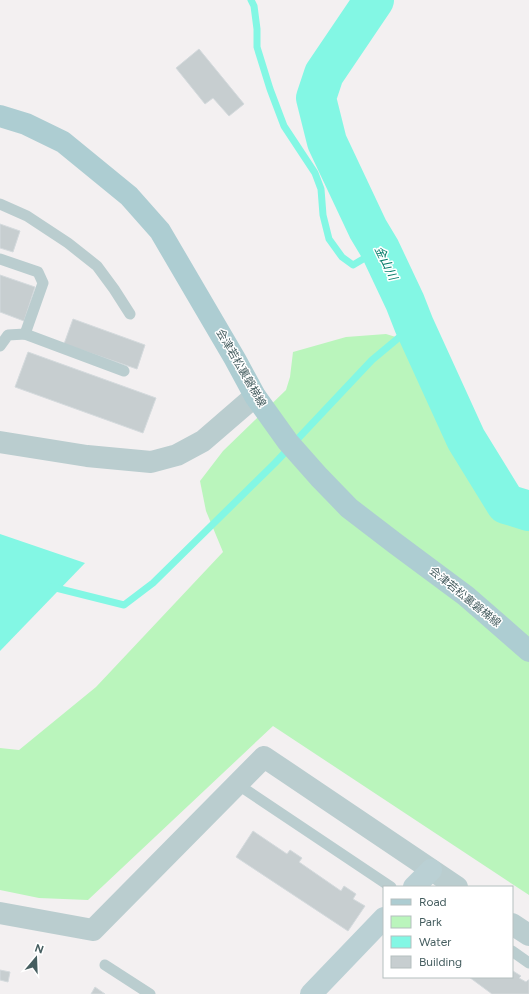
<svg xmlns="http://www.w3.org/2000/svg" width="529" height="994" font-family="Figtree,'Noto Sans JP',sans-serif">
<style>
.green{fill:#baf5bc}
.water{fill:#83f7e4}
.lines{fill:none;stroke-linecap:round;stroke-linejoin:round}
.stream{stroke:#83f7e4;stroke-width:7}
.river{stroke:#83f7e4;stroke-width:40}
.building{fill:#c7ced0;stroke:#d4dadd}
.lane{stroke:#bacdcf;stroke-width:11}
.street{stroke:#bacdcf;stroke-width:22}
.secondary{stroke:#bad0d4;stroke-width:22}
.primary{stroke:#adcdd2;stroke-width:22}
.labels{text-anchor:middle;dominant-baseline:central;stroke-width:3;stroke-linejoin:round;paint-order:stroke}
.street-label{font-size:11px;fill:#465e60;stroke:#fff}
.water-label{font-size:12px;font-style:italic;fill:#067e6b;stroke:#fff}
</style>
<rect width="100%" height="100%" fill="#f3f0f1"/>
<!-- green -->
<polygon class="green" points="386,334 409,341 432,373 474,472 487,486 523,513 529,515 529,895 273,726 88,900 39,898 0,890 0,748 19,750 96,687 223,552 206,511 200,481 223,451 286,390 290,377 293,352 346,337"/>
<!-- water -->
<polygon class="water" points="0,534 85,563 0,651"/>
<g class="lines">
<!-- stream -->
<g class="stream">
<polyline points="251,0 254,6 257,29 257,47 270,89 284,126 315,173 321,189 323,215 329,239 342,257 353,265 380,249"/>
<polyline points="52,587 124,605 153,583 275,463 372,360 414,325"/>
</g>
<!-- river -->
<polyline class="river" points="374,0 324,74 316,98 327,142 368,229 380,249 405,302 414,325 466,439 506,504 529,511"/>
</g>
<!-- building -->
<g class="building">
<polygon points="199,49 244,104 229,116 213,98 205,104 176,68"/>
<polygon points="0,224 20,231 13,252 0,248"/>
<polygon points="0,275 35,287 24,321 0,312"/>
<polygon points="73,319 145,345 137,369 64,344"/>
<polygon points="28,352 156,398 143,433 15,387"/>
<polygon points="253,831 287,854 290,850 302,858 299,862 341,891 344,886 356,894 353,899 365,906 348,931 236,857"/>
<polygon points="0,970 10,972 8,982 0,980"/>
<polygon points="513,971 521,976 519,978 526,982 528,980 529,980 529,994 492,994 469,977 512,977 512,972"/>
<polygon points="95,987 105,994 91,994"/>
</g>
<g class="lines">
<!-- lane -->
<g class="lane">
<polyline points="0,204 27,216 68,243 97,266 114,289 130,314"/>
<polyline points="0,259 38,272 43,283 25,334"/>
<polyline points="0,346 8,335 25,334 124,371"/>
<polyline points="237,784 391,887"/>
<polyline points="512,951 529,963"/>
<polyline points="105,965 150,994"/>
</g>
<!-- street -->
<g class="street">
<polyline points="0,442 87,456 151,462 177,455 203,441 255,396"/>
<polyline points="0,913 93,930 264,757 457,887"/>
<polyline points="512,924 529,935"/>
</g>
<!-- secondary -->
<g class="secondary">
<polyline points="414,887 431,870"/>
<polyline points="311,994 384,918"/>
</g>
<!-- primary -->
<polyline class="primary" points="0,116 26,124 63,142 129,196 160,231 235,359 255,396 288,442 319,477 349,508 396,544 466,596 529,651"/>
</g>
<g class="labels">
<!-- street labels -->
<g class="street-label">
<text transform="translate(241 368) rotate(60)">会津若松裏磐梯線</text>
<text transform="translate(465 597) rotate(39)">会津若松裏磐梯線</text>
</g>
<!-- water labels -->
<g class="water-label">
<text transform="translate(386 263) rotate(64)">金山川</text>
</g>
</g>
<!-- legend -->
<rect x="383" y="886" width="130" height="92" fill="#ffffff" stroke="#b5bfbf"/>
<rect x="391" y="899" width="20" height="6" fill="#adcdd2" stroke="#b5bfbf"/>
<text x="419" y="906" font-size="12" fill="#465e60">Road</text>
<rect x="391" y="916" width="20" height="12" fill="#baf5bc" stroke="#b5bfbf"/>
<text x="419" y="926" font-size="12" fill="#465e60">Park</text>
<rect x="391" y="936" width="20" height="12" fill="#83f7e4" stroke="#b5bfbf"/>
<text x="419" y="946" font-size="12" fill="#465e60">Water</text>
<rect x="391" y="956" width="20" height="12" fill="#c7ced0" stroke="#b5bfbf"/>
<text x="419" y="966" font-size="12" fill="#465e60">Building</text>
<!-- north arrow -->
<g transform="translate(36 958) rotate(19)" stroke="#ffffff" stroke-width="3" paint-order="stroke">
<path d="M0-3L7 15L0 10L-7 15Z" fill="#465e60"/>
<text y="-6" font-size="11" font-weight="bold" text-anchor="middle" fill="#465e60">N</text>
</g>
</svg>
